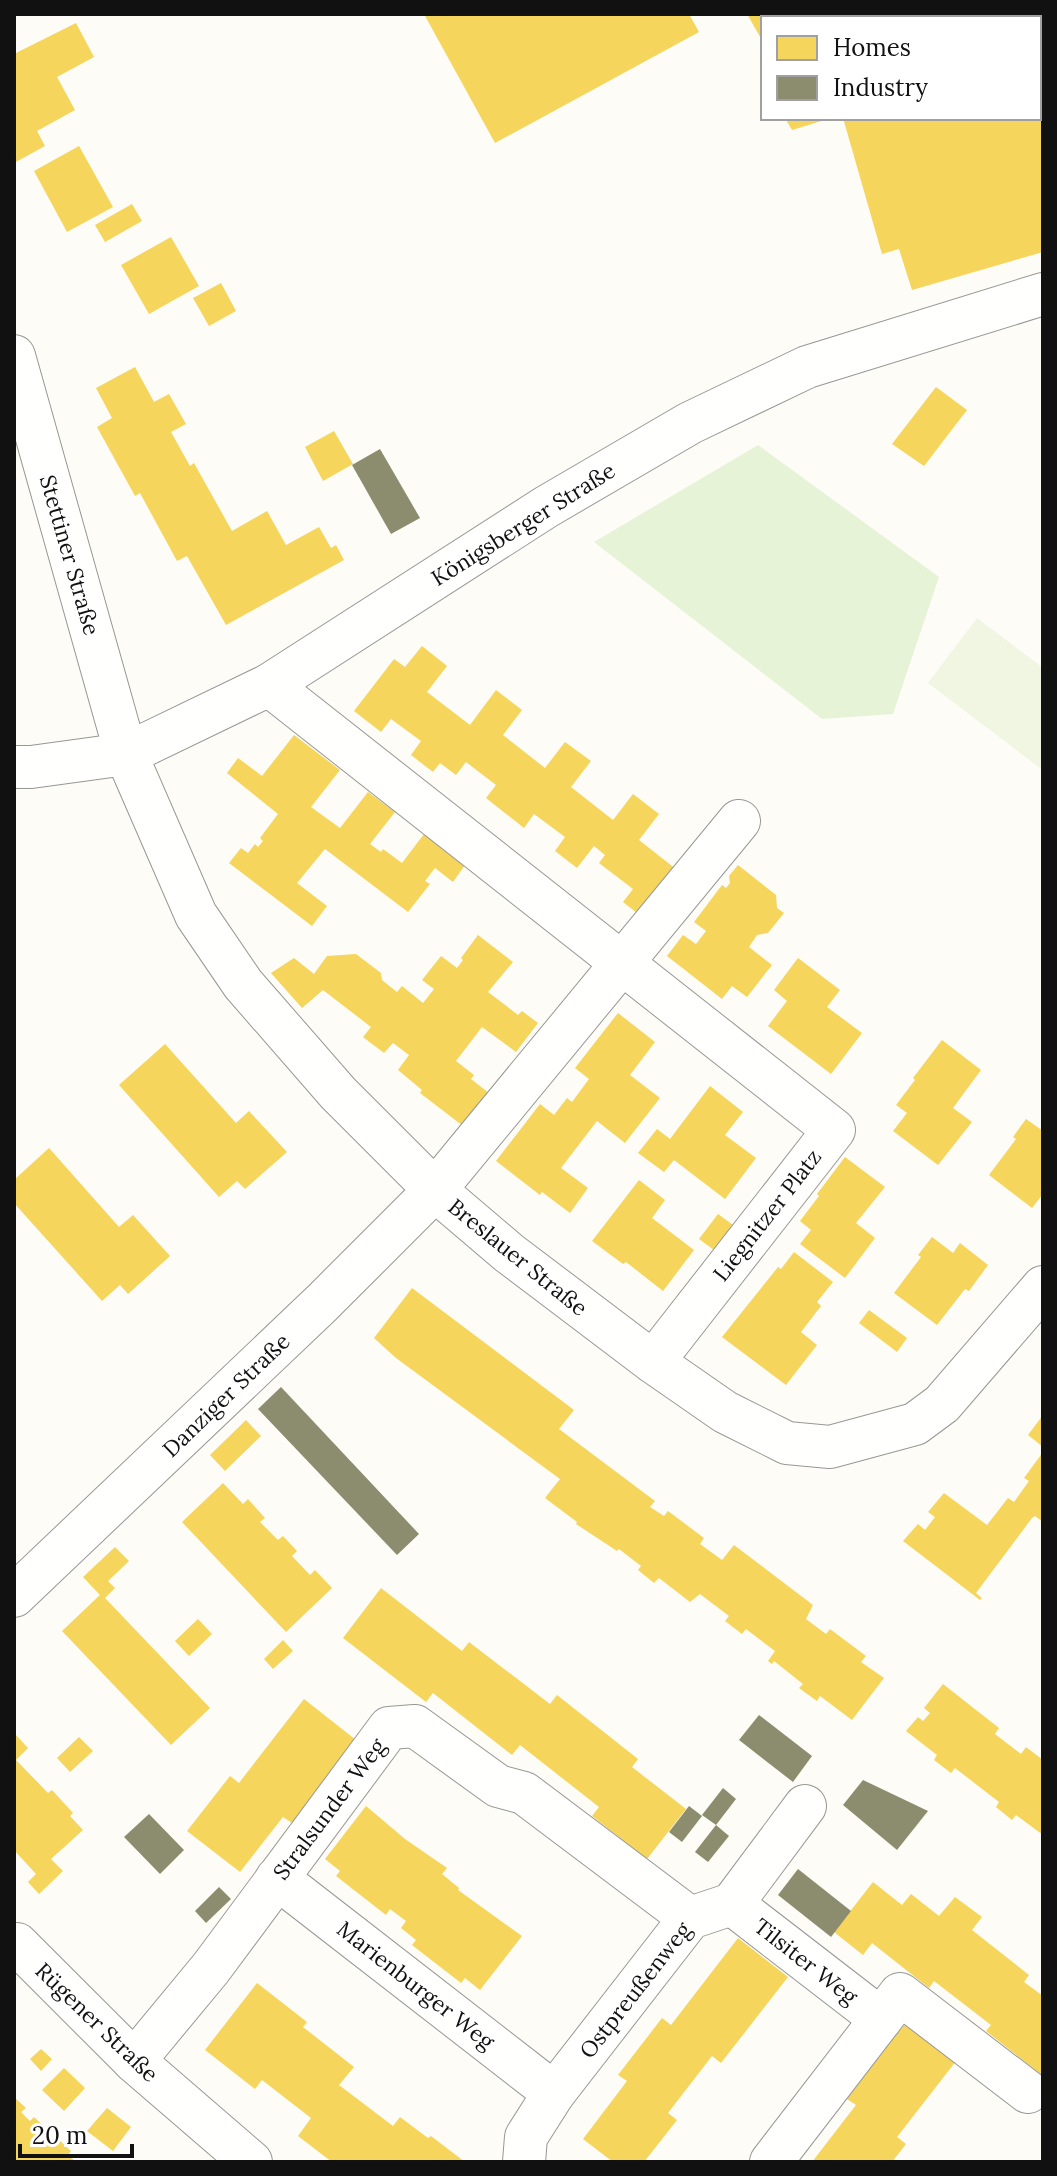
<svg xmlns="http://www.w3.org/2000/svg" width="1057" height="2176" font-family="Lora,serif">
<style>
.green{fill:#e7f3d7}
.pitch{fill:#f0f6e1}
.homes{fill:#f6d55c}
.industry{fill:#8c8c6e}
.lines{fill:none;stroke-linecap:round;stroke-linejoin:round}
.street-casing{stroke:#979795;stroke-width:44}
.street{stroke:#fffffe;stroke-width:42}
.labels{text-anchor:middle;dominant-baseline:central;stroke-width:8;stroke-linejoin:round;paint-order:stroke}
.street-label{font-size:22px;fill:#111;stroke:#fff}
</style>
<rect width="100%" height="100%" fill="#fdfcf7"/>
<!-- green -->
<polygon class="green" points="758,445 939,577 893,714 822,719 594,542"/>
<!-- pitch -->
<polygon class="pitch" points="977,618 1043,668 1043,764 1040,768 928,683"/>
<!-- homes -->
<g class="homes">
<polygon points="424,14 689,14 699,32 495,143"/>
<polygon points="747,14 963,14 964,18 763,18 763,42"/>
<polygon points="1043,20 1043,207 1041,208 1043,252 912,290 899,249 882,254 843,118 1039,118 1039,21"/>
<polygon points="76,23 94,57 57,77 75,110 37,131 45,146 14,163 14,54"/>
<polygon points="785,118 828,118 828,119 792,130"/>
<polygon points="79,146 113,207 67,232 34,171"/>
<polygon points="132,204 142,221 105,242 95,225"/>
<polygon points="171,237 199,286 149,314 121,265"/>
<polygon points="221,283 236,311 209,326 193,298"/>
<polygon points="135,367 154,402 169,394 186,424 171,432 190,466 194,463 232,531 267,511 286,545 319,527 331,548 336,545 344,560 226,625 187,556 177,561 140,493 135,496 97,427 112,418 96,388"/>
<polygon points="936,387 967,410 924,466 892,444"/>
<polygon points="334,431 353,464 323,481 305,447"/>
<polygon points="422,646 447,666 427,692 470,725 496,690 522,710 503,735 545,768 565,742 591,761 571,787 613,820 633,794 659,814 639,840 681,873 646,920 623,902 633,889 599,863 605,855 594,846 577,868 555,851 565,837 534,814 524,828 486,798 496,785 466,762 456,775 440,763 433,772 411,755 421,741 391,719 381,732 354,711 394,659 405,667"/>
<polygon points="294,735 340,770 311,807 340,828 368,792 395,812 370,844 381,852 383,849 402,863 424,834 465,865 453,882 435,868 425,881 430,884 408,912 325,849 297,883 327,906 312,926 229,863 241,848 248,853 255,844 258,847 263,841 260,838 278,814 227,773 238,758 262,776"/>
<polygon points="738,865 776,895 777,908 784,913 768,933 757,935 749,947 772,965 747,997 732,986 722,999 667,956 683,935 696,944 706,931 694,922 722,885 726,888 730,883 729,876"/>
<polygon points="478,935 513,962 488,992 518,1015 522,1011 538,1023 516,1052 482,1027 456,1061 474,1075 471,1079 489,1093 463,1126 420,1093 422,1090 398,1070 409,1055 393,1043 384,1053 363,1037 371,1027 323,990 302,1008 271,973 294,958 314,974 327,956 356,954 381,973 382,980 397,992 402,986 423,1003 434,989 422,980 441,956 457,968 463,960 461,958"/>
<polygon points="798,958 840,990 827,1007 862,1033 831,1074 768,1026 787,1001 774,990"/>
<polygon points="618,1013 655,1042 630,1075 660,1098 625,1143 597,1121 561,1168 588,1188 570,1213 542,1192 540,1195 496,1161 540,1104 554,1115 567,1098 572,1102 589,1079 575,1068"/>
<polygon points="942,1040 981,1070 953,1108 972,1122 938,1165 893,1131 907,1113 896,1105 915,1080 913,1078"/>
<polygon points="165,1044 236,1123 249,1111 287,1152 245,1189 237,1181 219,1197 119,1085"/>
<polygon points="710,1086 743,1112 725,1135 756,1158 725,1199 674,1160 664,1172 638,1153 657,1129 670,1139"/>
<polygon points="1026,1119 1043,1131 1043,1194 1032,1208 989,1175 1016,1139 1013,1137"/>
<polygon points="49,1148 119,1227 133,1215 170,1256 128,1294 120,1285 102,1301 14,1203 14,1180"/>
<polygon points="845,1157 885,1187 856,1223 875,1238 845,1278 800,1244 811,1230 800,1221 819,1196 817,1194"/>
<polygon points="639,1180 665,1200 652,1218 694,1250 663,1291 626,1262 623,1264 592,1241"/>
<polygon points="718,1214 733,1225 714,1250 699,1239"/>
<polygon points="932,1237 953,1253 960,1243 988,1265 969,1291 965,1289 937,1325 894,1293 921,1257 918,1255"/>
<polygon points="794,1252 833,1282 817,1302 821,1306 801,1332 817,1345 786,1385 722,1337 778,1267 781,1269"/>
<polygon points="412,1288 574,1410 559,1429 655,1501 650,1507 664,1516 668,1511 704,1538 700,1544 722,1560 734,1545 813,1605 806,1619 826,1634 830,1629 866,1656 861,1662 884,1678 852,1720 820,1696 817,1701 799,1688 803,1684 774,1661 772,1664 768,1661 775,1651 746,1629 742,1634 725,1621 729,1616 700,1594 690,1602 659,1578 654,1583 638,1570 641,1566 619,1549 617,1551 576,1524 577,1522 545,1498 560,1479 396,1358 374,1338"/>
<polygon points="869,1310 907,1338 897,1352 859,1323"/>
<polygon points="1043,1415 1043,1447 1028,1435"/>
<polygon points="246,1420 261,1436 225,1471 210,1455"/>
<polygon points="1043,1452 1043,1522 1035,1516 1032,1518 976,1593 982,1598 980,1600 903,1541 918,1524 925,1530 935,1517 928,1512 944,1493 987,1525 1008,1498 1014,1502 1029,1481 1024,1478"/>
<polygon points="223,1483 243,1504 248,1499 265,1518 260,1522 278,1540 283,1536 297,1551 292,1556 310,1575 315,1570 332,1588 286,1632 182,1522"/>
<polygon points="115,1547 129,1561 108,1581 115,1588 105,1598 210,1708 171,1745 62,1631 100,1595 83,1577"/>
<polygon points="381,1588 462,1651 469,1642 550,1704 557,1695 638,1759 632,1767 686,1809 647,1859 592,1816 599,1807 520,1745 512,1755 433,1693 426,1702 343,1638"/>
<polygon points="198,1619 212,1634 189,1656 175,1641"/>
<polygon points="283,1640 293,1651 273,1669 264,1659"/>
<polygon points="943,1684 999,1728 995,1734 1021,1754 1026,1747 1043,1760 1043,1835 1016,1815 1012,1820 996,1807 999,1802 955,1768 951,1773 934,1760 937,1755 906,1731 918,1717 923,1721 930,1713 924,1708"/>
<polygon points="304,1699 356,1740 292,1823 283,1817 240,1872 187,1831 230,1776 239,1783"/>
<polygon points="14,1733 28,1748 16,1760 48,1793 52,1790 73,1813 70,1816 83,1830 51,1859 63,1871 39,1894 28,1882 36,1874 14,1850"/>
<polygon points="79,1737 93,1751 70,1772 57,1758"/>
<polygon points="366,1806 405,1839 447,1868 442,1874 459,1888 458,1890 522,1936 480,1990 465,1978 461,1983 412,1945 416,1940 401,1928 406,1921 390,1909 386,1915 336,1876 340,1871 325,1859"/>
<polygon points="873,1882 902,1905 911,1894 939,1916 955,1897 982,1917 972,1930 1029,1975 1024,1982 1043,1996 1043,2076 986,2031 991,2025 934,1981 929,1988 872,1943 863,1955 834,1932"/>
<polygon points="738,1938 788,1977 721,2063 712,2056 668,2113 677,2120 644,2162 613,2162 583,2139 627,2081 618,2075 662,2018 671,2025"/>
<polygon points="257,1983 307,2022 303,2027 354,2067 339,2085 393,2126 400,2117 428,2138 431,2136 465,2162 332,2162 298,2136 311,2118 262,2080 255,2089 205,2050"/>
<polygon points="910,2017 960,2056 897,2137 906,2144 892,2162 812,2162 856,2105 847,2099"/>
<polygon points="41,2049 52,2059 41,2071 30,2059"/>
<polygon points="64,2068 85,2088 64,2111 42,2090"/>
<polygon points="14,2097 26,2108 21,2112 30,2121 34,2117 48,2130 44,2134 54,2143 58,2139 71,2151 68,2155 76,2162 14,2162"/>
<polygon points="107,2108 131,2127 113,2151 87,2131"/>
</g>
<!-- industry -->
<g class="industry">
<polygon points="380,449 420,518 391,534 352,465"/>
<polygon points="281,1387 419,1534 397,1555 258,1409"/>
<polygon points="759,1715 812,1756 793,1782 739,1740"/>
<polygon points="863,1780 928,1811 897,1850 843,1805"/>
<polygon points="723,1788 736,1799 716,1825 702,1815"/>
<polygon points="689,1806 702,1816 682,1842 669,1832"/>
<polygon points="149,1814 184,1850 160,1874 124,1837"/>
<polygon points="716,1825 729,1836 708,1862 695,1852"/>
<polygon points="798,1869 851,1911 831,1937 778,1895"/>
<polygon points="219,1887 231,1899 206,1923 195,1911"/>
</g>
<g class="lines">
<defs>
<g id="street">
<polyline points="14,356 126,754 196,915 243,984 338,1093 435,1190 509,1253 653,1362 725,1412 787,1443 830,1447 915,1424 942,1404 1043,1287"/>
<polyline points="269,685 834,1130 653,1362"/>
<polyline points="14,767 31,767 126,754 269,685 546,507 690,423 807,367 1043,294"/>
<polyline points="14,1596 322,1303 435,1190 739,821"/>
<polyline points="277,1878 554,2093"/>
<polyline points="732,1904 881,2019 771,2162"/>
<polyline points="17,1944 134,2061 251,2162"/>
<polyline points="881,2019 900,1994 1028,2092"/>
<polyline points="134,2061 211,1968 389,1728 415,1726 498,1786 524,1793 690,1918"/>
<polyline points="524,2162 526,2137 554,2093 690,1918 732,1904 805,1806"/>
</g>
</defs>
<!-- street casing -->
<use href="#street" class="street-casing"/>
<!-- street -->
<use href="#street" class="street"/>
</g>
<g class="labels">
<!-- street labels -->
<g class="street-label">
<text transform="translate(523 524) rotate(-32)">Königsberger Straße</text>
<text transform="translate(70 555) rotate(74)">Stettiner Straße</text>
<text transform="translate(767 1215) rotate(-52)">Liegnitzer Platz</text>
<text transform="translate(518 1257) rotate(39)">Breslauer Straße</text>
<text transform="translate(226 1395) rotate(-44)">Danziger Straße</text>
<text transform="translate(329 1809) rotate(-53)">Stralsunder Weg</text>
<text transform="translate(806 1961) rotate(38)">Tilsiter Weg</text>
<text transform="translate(416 1985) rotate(38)">Marienburger Weg</text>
<text transform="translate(635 1990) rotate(-52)">Ostpreußenweg</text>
<text transform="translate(97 2022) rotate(44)">Rügener Straße</text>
</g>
</g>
<!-- border -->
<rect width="1057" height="2176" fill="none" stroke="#111111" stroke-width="32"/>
<!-- legend -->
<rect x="761" y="16" width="280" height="104" fill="#ffffff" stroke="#a0a0a0" stroke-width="2"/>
<rect x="777" y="36" width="40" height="24" fill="#f6d55c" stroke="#a0a0a0" stroke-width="2"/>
<text x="833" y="56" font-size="24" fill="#111111">Homes</text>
<rect x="777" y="76" width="40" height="24" fill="#8c8c6e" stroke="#a0a0a0" stroke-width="2"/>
<text x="833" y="96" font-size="24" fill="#111111">Industry</text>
<!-- scale -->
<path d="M20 2144v12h112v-12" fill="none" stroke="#111111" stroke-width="4"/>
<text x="32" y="2144" font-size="24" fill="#111111" stroke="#ffffff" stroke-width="6" paint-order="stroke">20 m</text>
</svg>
